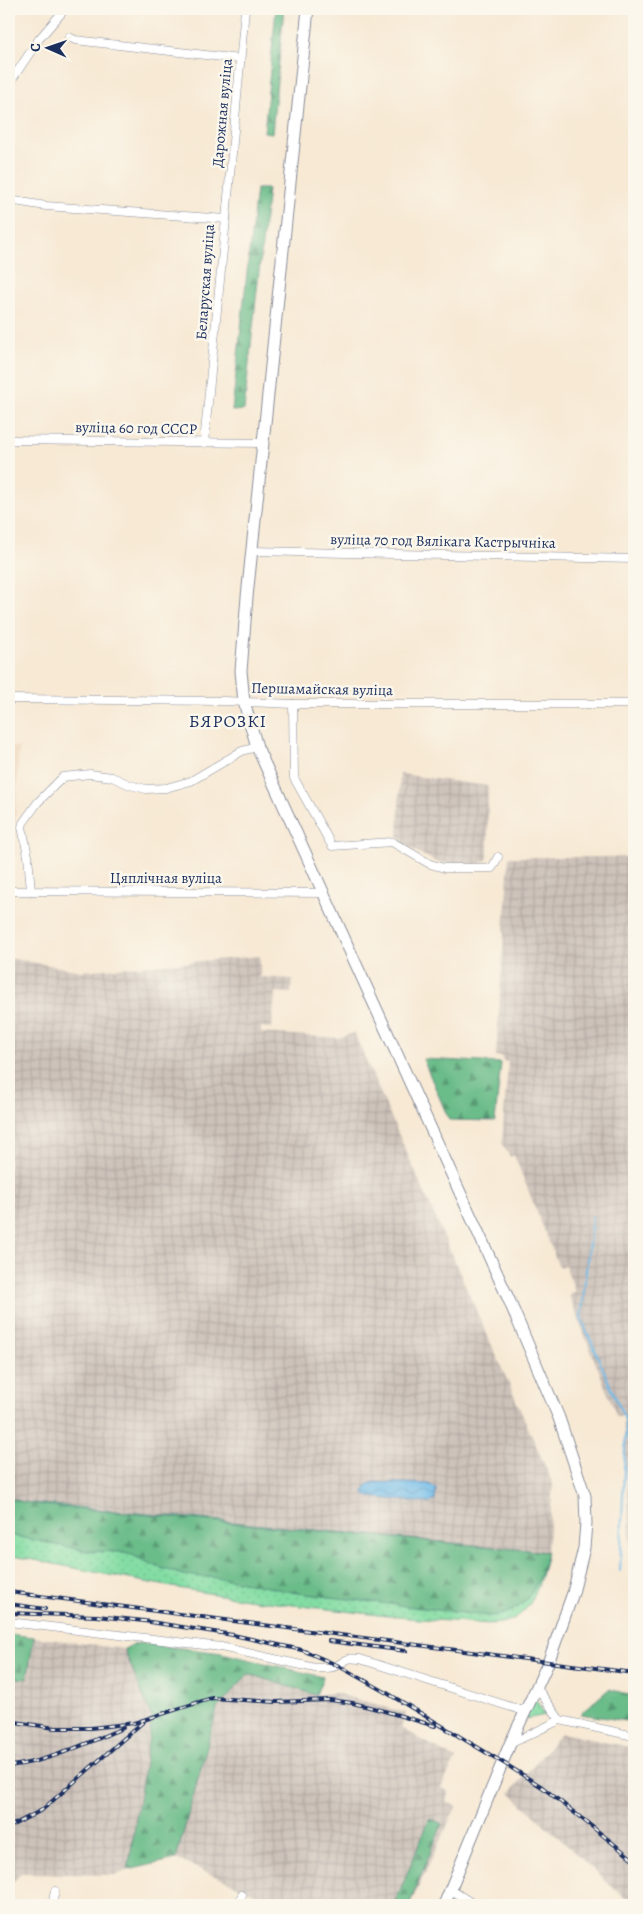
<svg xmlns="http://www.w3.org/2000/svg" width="643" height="1914" font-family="Alegreya,serif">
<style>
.built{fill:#efd6bc}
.industrial{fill:url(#industrial-grid)}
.grass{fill:url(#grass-dots);stroke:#4f8680}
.forest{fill:url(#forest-firs);stroke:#427674}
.water{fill:url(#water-waves);stroke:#4576a4}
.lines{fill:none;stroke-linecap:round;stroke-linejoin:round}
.stream{stroke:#6fbce9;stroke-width:2}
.street-casing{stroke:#898c99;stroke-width:9}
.primary-casing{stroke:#898c99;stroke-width:13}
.street{stroke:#fff;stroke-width:8}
.primary{stroke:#fff;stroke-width:11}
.rail-casing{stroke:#1b2f5e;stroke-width:4}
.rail{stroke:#fbf7ec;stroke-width:2;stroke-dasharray:5.5;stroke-linecap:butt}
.labels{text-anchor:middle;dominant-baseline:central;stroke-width:5;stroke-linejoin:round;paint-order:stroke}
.street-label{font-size:15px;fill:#1b2f5e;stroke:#fbf7ec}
.quarter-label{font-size:18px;letter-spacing:1px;fill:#1b2f5e;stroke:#fbf7ec}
</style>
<defs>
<pattern id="industrial-grid" width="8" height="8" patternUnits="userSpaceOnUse" patternTransform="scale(1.25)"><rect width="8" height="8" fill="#cdc2b9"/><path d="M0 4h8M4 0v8" fill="none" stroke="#afa7a1"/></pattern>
<pattern id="grass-dots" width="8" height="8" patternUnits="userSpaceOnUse" patternTransform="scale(1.25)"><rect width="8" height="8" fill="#83dda3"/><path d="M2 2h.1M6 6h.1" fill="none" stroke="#71be8f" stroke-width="1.8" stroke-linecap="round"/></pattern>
<pattern id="forest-firs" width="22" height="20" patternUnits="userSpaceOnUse" patternTransform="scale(1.25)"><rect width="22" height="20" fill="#6abc89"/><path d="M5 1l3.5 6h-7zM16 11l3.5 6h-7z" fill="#569973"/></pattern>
<pattern id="water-waves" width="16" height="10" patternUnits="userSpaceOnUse" patternTransform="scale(1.25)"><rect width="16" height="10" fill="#6fbce9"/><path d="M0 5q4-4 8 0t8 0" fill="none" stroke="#5a99c0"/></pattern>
</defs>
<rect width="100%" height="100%" fill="#fbf7ec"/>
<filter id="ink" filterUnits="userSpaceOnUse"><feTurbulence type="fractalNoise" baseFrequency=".02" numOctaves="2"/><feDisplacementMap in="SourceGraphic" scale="10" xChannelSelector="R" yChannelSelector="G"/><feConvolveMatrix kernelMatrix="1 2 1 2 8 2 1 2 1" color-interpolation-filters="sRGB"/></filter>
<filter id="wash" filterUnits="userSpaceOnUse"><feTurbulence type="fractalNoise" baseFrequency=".0096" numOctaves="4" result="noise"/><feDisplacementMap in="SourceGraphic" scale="20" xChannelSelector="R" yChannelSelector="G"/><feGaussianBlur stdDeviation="1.12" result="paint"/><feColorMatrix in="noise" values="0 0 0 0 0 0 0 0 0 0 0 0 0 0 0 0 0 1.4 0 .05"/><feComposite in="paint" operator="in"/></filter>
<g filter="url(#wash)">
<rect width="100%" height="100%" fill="#f7e9d4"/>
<!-- built -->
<polygon class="built" points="9,747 19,747 15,821 9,821"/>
<!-- industrial -->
<g class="industrial">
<polygon points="400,774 488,786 488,859 479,864 438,863 398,842"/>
<polygon points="509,857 634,857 634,1571 632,1570 623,1415 617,1417 569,1295 575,1291 565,1265 559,1267 514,1155 510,1157 502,1144 508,1062 502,1061 502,1057 496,1056"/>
<polygon points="260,956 260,977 292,979 291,993 275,992 272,1028 261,1027 261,1033 338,1038 354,1033 553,1484 547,1552 60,1507 23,1502 9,1498 9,958 81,971"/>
<polygon points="34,1637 124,1649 152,1718 128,1870 117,1875 21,1873 9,1887 9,1677 27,1679"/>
<polygon points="249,1674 316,1695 335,1693 406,1713 401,1728 456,1759 441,1787 449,1792 446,1801 456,1807 410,1905 281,1905 176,1859 217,1709"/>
<polygon points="561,1733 634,1748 634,1905 612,1887 510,1793"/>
</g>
<!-- grass -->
<g class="grass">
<path d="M9,1498L23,1502L547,1552C541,1576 536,1609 511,1620C492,1628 471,1621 451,1621C407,1619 363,1613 319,1608C293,1605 266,1602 240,1598C163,1587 86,1570 9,1555Z"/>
<polygon points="535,1699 545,1715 525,1719"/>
</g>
<!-- forest -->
<g class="forest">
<polygon points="276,9 284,9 272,133 264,132"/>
<polygon points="256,189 268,189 244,410 232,411"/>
<polygon points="423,1059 501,1063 495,1121 449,1120"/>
<path d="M9,1498L23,1502L60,1507L547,1552C539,1584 527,1615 489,1616L297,1593L228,1579L184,1575L158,1567L132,1555L119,1552L87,1551L9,1535Z"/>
<polygon points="9,1634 34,1637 27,1679 9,1677"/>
<polygon points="138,1643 222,1653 323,1677 316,1695 248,1674 217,1709 176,1859 128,1870 152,1718 124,1649"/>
<polygon points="609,1689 634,1696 634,1722 580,1714"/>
<polygon points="430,1818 442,1824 409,1905 394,1905"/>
</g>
<!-- water -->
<path class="water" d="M375,1482L429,1484L436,1489L435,1500L428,1503L369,1497L364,1493C364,1486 369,1483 375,1482Z"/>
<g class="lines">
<!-- stream -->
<polyline class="stream" points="592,1216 581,1318 626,1422 620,1571"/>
</g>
</g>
<g filter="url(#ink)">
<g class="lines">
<defs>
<g id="street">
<polyline points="69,37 75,40 240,59"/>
<polyline points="9,84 39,39 65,9"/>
<polyline points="9,200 46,206 226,219 204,443"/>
<polyline points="226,219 245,9"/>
<polyline points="9,440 262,443"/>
<polyline points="251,551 634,559"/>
<polyline points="9,699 225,701 293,704 634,704"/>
<polyline points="293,704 294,778 332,846 392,842 430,864 444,868 492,868 498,857"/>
<polyline points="9,891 324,893"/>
<polyline points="31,891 28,856 22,827 23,823 38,802 63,777 90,774 112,777 130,785 146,789 166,788 191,781 242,751 257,747"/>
<path d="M9,1622L221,1647L315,1668C322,1668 330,1669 336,1666C348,1660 345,1657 360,1659L524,1711"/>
<polyline points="537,1688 560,1720 634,1736"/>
<polyline points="510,1744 560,1720"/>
<polyline points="450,1889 475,1905"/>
<polyline points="52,1905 55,1891"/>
<polyline points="238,1905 242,1895"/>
</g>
<polyline id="primary" points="308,9 247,597 241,671 244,702 257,747 509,1300 559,1418 585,1496 586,1523 584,1548 573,1593 548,1663 510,1744 444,1905"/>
</defs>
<!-- street casing -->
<use href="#street" class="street-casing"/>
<!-- primary casing -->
<use href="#primary" class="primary-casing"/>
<!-- street -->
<use href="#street" class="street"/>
<!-- primary -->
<use href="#primary" class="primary"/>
<defs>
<g id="rail">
<polyline points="9,1592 634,1673"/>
<polyline points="9,1604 45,1609"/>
<polyline points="9,1613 97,1616 144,1621 233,1635 302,1650 337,1665 387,1693 502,1762 542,1787 634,1860"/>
<polyline points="329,1641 406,1651"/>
<polyline points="9,1721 55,1728 91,1728 134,1723 212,1698 276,1702 330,1700 353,1703 381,1710 435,1726"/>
<path d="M9,1766C48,1762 87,1743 123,1728"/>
<polyline points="9,1827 42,1810 144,1721"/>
</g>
</defs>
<!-- rail casing -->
<use href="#rail" class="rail-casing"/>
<!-- rail -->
<use href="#rail" class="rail"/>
</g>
</g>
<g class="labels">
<!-- street labels -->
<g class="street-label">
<text transform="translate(222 113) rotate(-85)">Дарожная вуліца</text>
<text transform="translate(205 282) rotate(-86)">Беларуская вуліца</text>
<text transform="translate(136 428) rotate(1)">вуліца 60 год СССР</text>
<text transform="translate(443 541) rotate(1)">вуліца 70 год Вялікага Кастрычніка</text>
<text transform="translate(322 689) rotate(1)">Першамайская вуліца</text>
<text x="166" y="878">Цяплічная вуліца</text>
</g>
<!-- quarter labels -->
<g class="quarter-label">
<text x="228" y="721">БЯРОЗКІ</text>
</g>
</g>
<!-- margin -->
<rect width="643" height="1914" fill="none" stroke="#fbf7ec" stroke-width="30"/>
<!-- north arrow -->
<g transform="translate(48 48) rotate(272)" stroke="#fbf7ec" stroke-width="4" paint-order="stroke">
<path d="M0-4L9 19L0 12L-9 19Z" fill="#1b2f5e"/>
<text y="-8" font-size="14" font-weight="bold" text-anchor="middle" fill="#1b2f5e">С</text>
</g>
</svg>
